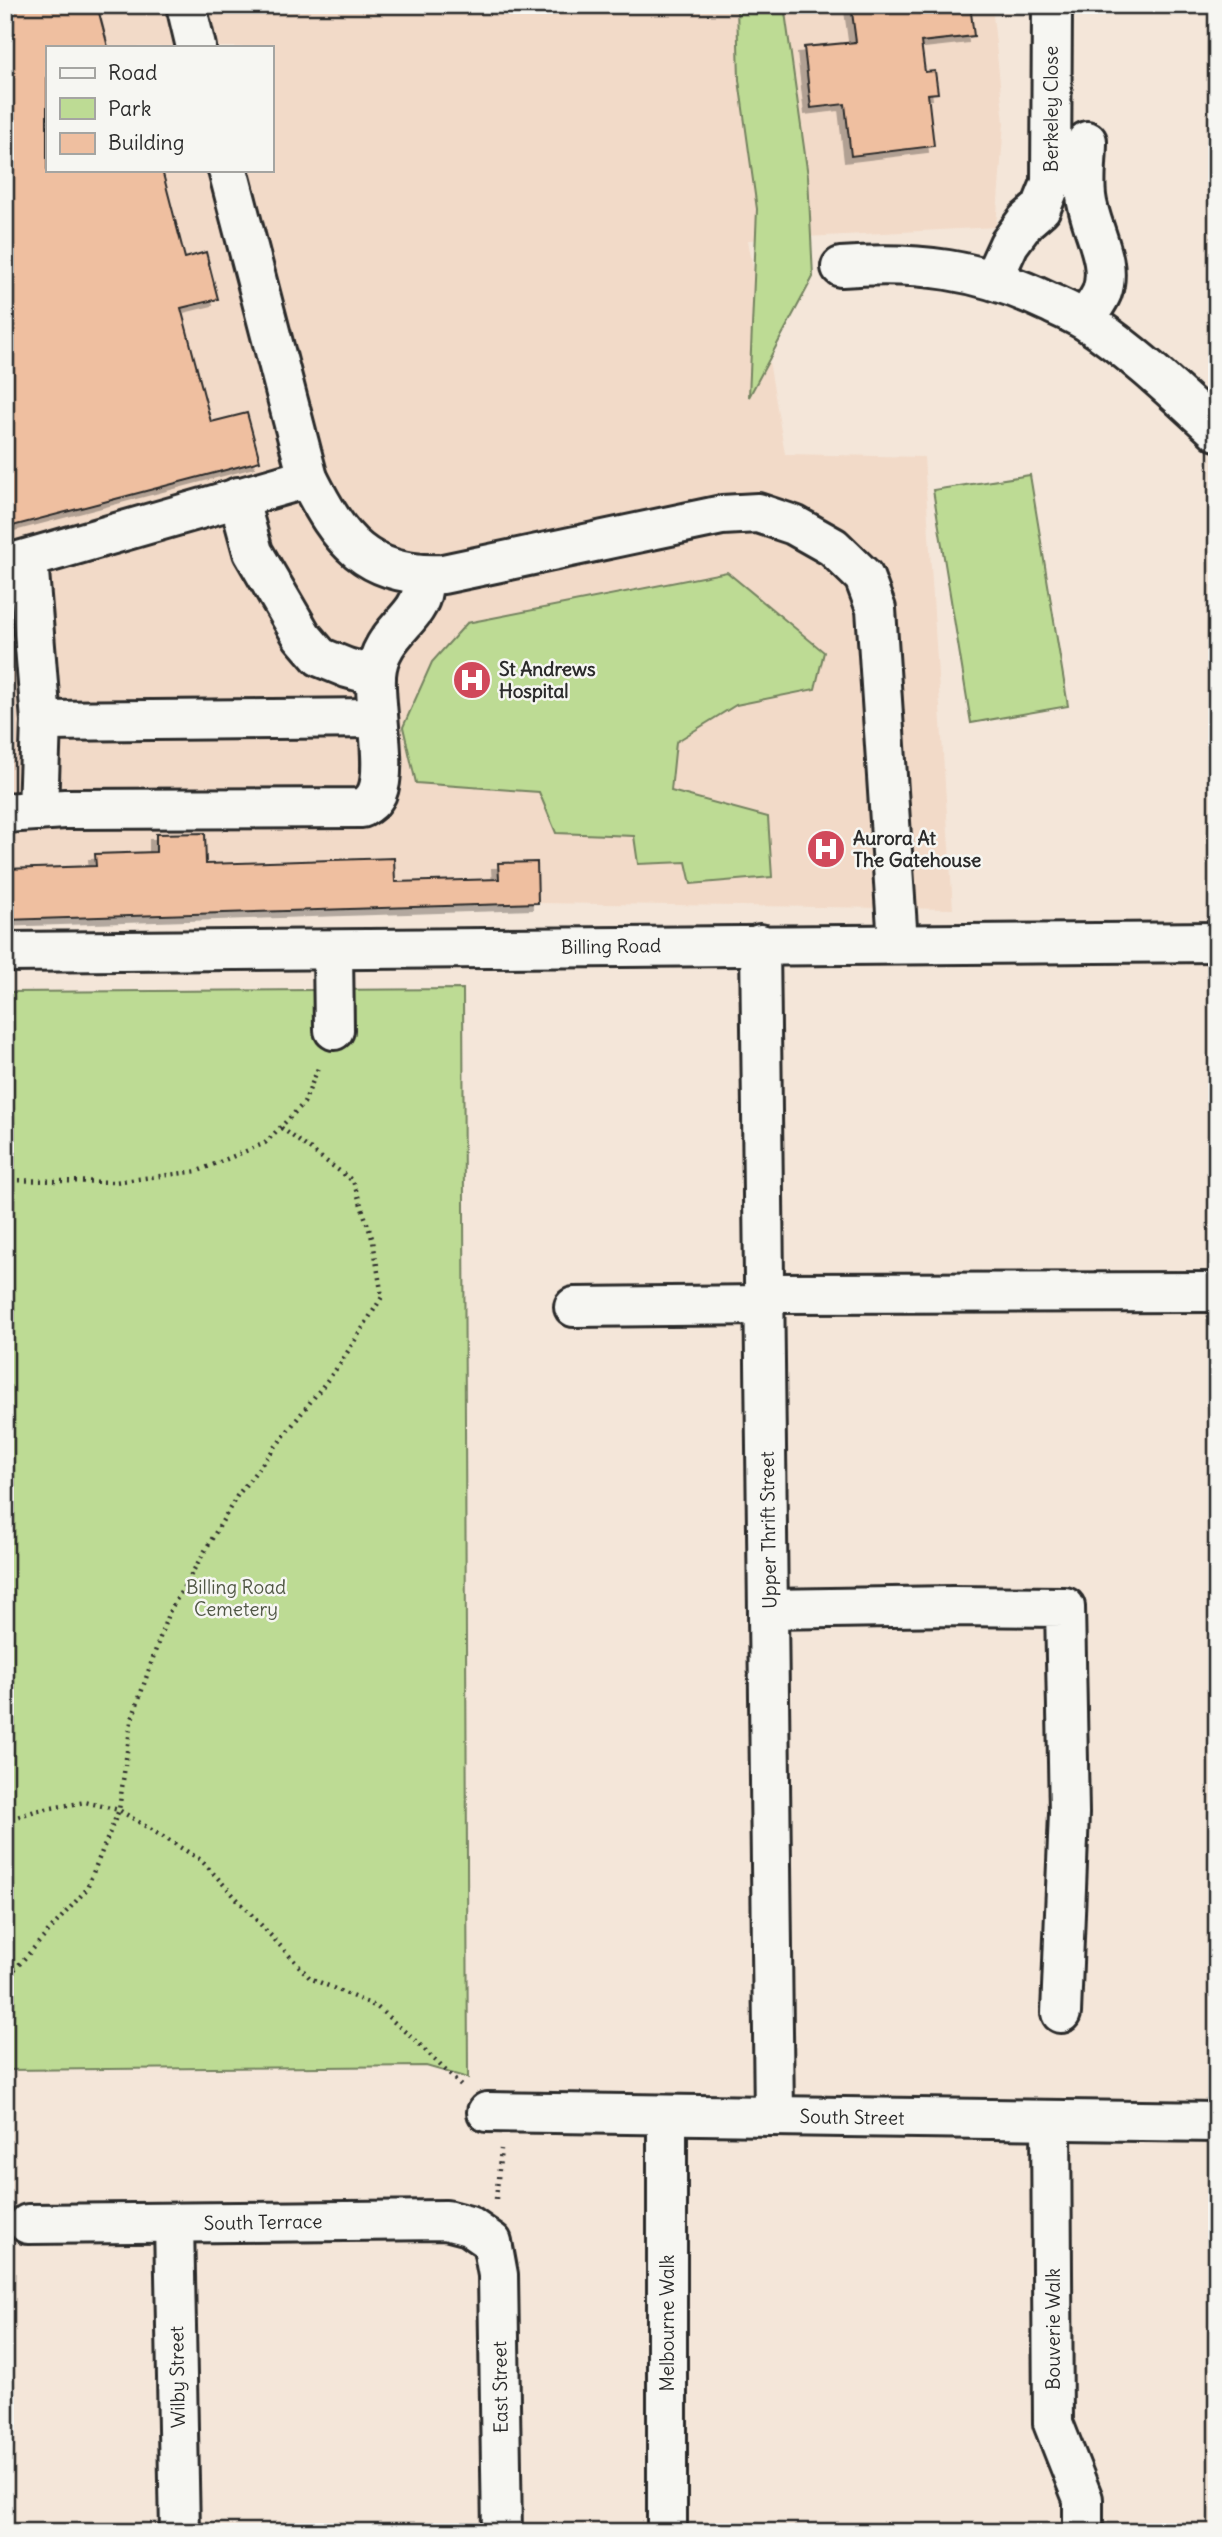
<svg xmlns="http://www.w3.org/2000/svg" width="1222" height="2537" font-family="Delius,sans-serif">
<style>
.built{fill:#f2dac8;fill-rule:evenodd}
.green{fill:#bddb94;stroke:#748360;stroke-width:2}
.building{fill:#efbfa0;stroke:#2b2b2b;stroke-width:2;filter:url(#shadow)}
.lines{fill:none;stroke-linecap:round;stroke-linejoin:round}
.minor-casing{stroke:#2b2b2b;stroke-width:44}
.path{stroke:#2b2b2b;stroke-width:4.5;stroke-dasharray:2 5;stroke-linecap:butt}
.minor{stroke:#f6f6f2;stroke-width:38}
.labels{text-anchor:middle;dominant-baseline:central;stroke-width:5;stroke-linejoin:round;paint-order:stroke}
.street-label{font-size:19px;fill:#2b2b2b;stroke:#f6f6f2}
.poi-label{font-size:19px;font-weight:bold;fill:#2b2b2b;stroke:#f6f6f2;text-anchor:start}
.park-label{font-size:19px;fill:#505745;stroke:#f6f6f2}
</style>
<defs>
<filter id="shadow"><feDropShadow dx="-6" dy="6" stdDeviation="0" flood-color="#0004"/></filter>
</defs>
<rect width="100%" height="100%" fill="#f4e6d9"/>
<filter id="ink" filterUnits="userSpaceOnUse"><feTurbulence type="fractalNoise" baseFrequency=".0143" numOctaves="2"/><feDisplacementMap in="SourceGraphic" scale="14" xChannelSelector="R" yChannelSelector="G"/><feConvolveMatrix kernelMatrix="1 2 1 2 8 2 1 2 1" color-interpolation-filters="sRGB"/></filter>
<g filter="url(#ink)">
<!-- built -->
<path class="built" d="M5,5H992L1004,123L996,227L748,240L785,454L924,457L953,909L538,903L5,920ZM47,47H271V170H47Z"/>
<!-- green -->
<g class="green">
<polygon points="737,5 784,5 808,176 813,277 749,397 757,209 739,80"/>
<polygon points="1030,475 1068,706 971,723 933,490"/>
<polygon points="727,572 824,652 815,689 736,705 676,742 671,791 768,817 772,877 691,884 686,862 638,864 634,836 556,833 539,792 416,783 403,727 432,662 467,623"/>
<polygon points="463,989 468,2078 426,2066 5,2070 5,992"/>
</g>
<!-- building -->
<g class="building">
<polygon points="5,5 97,5 108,47 47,47 47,170 162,170 185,258 206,252 218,299 181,308 211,422 247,413 260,461 5,528"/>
<polygon points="851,5 970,5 974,36 921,42 925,72 935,71 938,93 928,94 934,146 851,156 845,104 811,108 804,47 856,42"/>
<polygon points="205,833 206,864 394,858 395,882 499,879 498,863 537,862 538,903 5,920 5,869 96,866 95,854 156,852 156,834"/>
</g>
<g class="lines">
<defs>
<g id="minor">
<polyline points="186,5 196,47"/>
<path d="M228,170L308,478C339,540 367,578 443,574L722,515L758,513L794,525L833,547L864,577L876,609L898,943"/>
<path d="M841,267C916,261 980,269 1048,302C1061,308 1075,314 1086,321C1133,352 1176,393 1217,431"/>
<polyline points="993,279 1009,244 1026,221 1041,208 1051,183 1052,5"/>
<path d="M1085,320C1090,311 1098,302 1102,292C1113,260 1089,227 1086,196C1084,178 1087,159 1087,141"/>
<polyline points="238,497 253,552 302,636 320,657 347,668 376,676"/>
<polyline points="28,559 41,721 38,811"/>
<polyline points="5,565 308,478"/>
<polyline points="41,721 378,718"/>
<path d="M5,813L65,809L362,808C369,804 373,801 377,793C388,768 374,705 376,675C379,633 418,620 422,591C423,587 421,580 421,575"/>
<polyline points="760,944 774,2116"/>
<polyline points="333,951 334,1030"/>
<polyline points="5,952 1217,942"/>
<polyline points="765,1293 1217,1292"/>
<polyline points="574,1307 765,1305"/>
<polyline points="769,1609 953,1606 1065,1607 1069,1813 1061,2013"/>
<polyline points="487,2112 1217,2122"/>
<polyline points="1051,2120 1053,2423 1083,2499 1083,2532"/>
<polyline points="174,2223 180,2532"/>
<polyline points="28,2224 446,2220 469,2226 492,2242 498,2275 502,2532"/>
<polyline points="667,2532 667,2115"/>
</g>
</defs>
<!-- minor casing -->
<use href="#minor" class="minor-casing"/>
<!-- path -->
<g class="path">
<polyline points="5,1180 115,1182 198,1171 265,1143 304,1103 319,1066"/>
<polyline points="5,1821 35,1811 85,1802 119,1810 201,1860 310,1978 377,2007 419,2044 461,2086"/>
<polyline points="5,1980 86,1890 119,1810 131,1722 168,1614 237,1496 340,1364 382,1297 373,1241 353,1181 280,1127"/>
<polyline points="496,2199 501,2149"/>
</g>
<!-- minor -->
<use href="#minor" class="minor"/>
</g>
</g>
<!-- icons -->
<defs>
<symbol id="hospital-disc" viewBox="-11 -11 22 22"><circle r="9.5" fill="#d1495b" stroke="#f6f6f2"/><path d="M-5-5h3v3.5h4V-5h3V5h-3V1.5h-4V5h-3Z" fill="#fff"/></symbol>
</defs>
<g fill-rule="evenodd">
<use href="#hospital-disc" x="450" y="658" width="44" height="44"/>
<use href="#hospital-disc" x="804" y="827" width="44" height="44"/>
</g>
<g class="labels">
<!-- street labels -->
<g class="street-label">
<text transform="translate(1051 109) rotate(-90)">Berkeley Close</text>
<text transform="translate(611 946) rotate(-1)">Billing Road</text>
<text transform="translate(768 1530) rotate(-91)">Upper Thrift Street</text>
<text transform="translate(852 2117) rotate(1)">South Street</text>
<text transform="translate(263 2222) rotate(-1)">South Terrace</text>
<text transform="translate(667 2323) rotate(-90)">Melbourne Walk</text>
<text transform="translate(1053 2329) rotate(-90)">Bouverie Walk</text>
<text transform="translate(177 2377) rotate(-91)">Wilby Street</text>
<text transform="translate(500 2387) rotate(-91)">East Street</text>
</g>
<!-- poi labels -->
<g class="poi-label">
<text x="499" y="669">St Andrews<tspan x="499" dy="22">Hospital</tspan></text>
<text x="853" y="838">Aurora At<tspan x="853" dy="22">The Gatehouse</tspan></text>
</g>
<!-- park labels -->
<g class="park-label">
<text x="236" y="1587">Billing Road<tspan x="236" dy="22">Cemetery</tspan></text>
</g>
</g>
<!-- margin -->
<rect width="1222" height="2537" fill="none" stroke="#f6f6f2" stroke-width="28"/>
<rect x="14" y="14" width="1194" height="2509" fill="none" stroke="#2b2b2b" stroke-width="2.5" filter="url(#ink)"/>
<!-- legend -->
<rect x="46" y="46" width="228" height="126" fill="#f6f6f2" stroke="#a5a5a2" stroke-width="2"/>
<rect x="60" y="68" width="35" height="10" fill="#f6f6f2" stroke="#a5a5a2" stroke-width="2"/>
<text x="108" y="80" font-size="21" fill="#2b2b2b">Road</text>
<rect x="60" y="98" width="35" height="21" fill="#bddb94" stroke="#a5a5a2" stroke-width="2"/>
<text x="108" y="116" font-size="21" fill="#2b2b2b">Park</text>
<rect x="60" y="133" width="35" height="21" fill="#efbfa0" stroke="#a5a5a2" stroke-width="2"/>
<text x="108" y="150" font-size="21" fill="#2b2b2b">Building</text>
</svg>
